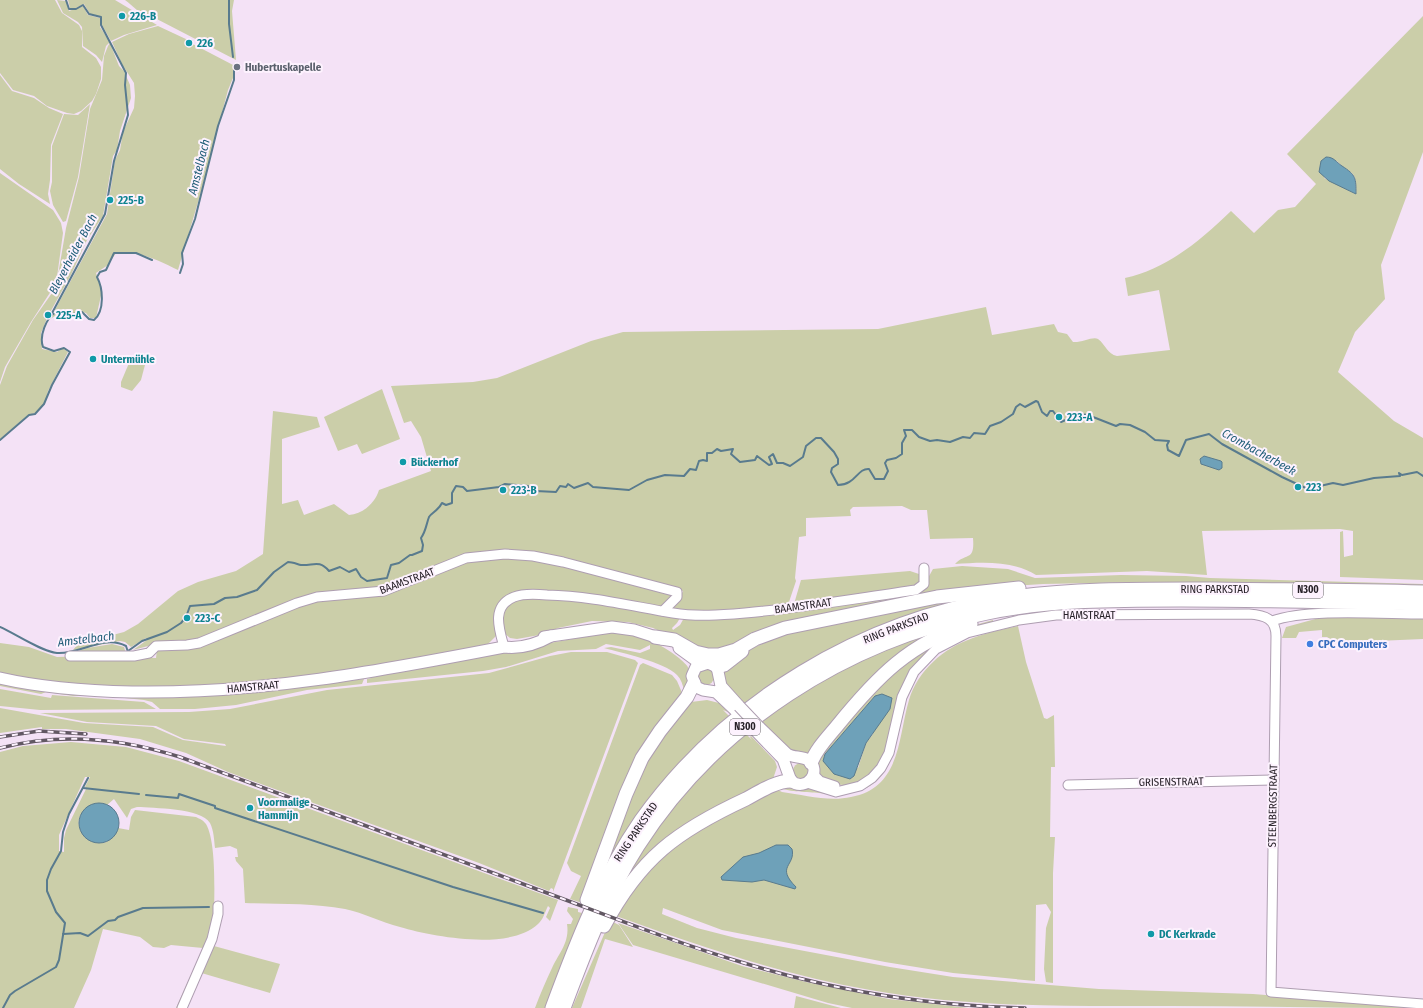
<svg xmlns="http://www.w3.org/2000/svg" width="1423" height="1008" font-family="'Fira Sans Condensed',sans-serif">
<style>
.green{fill:#cbcea9;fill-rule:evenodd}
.water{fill:#6ea1b9;stroke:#597b8e}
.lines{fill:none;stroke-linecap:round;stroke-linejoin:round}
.stream{stroke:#597b8e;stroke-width:2}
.minor-casing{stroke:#ae9eb1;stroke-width:11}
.major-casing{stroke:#ae9eb1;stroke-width:13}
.highway-casing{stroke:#ae9eb1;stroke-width:15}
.minor{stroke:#fff;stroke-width:9}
.major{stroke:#fff;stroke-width:11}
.highway{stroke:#fff;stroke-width:13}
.rail-casing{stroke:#625863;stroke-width:3.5}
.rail{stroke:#fdf2fe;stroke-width:2;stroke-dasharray:6;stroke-linecap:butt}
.major-bridge-casing{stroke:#ae9eb1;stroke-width:13;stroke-linecap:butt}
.major-bridge{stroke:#fff;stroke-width:11}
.culture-dot{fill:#0f9aa8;stroke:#fdf2fe;stroke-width:1.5}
.worship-dot{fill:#6b7280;stroke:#fdf2fe;stroke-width:1.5}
.shop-dot{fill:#3f7fe0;stroke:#fdf2fe;stroke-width:1.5}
.labels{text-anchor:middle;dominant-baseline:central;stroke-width:4;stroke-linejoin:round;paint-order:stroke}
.shield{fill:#fdf2fe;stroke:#676068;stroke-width:1}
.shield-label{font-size:10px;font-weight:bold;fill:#272128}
.culture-label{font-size:11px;font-weight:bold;fill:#0d838f;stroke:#fdf2fe;text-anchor:start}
.worship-label{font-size:11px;font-weight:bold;fill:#5b616d;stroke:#fdf2fe;text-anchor:start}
.street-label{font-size:11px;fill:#272128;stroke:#fdf2fe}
.shop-label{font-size:11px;font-weight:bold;fill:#366cbe;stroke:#fdf2fe;text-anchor:start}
.water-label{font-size:12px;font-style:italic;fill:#1e5d77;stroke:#fdf2fe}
</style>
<rect width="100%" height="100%" fill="#f4e2f6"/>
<!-- green -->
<g class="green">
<polygon points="0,0 55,0 62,13 79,25 82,31 82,47 96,58 101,67 101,79 96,94 92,101 81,111 74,114 67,113 47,106 34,96 13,90 0,73"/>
<polygon points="57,0 66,1 69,11 83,6 88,15 100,18 100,27 110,42 106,46 102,62 96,55 83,46 82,27 78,22 63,13"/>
<polygon points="68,0 115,0 157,25 124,35 111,41 102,25 101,17 90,14 84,4 76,8 70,8"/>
<path d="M125,0H234L232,11L236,60L151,16L149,18C140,14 133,6 125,0Z"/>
<path d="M1423,16V152L1381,265L1385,299L1355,332L1338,372L1394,421L1423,438V580L1340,577V532L1343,531L1344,557L1353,555V531L1340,529L1202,531L1207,575L1147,571L1036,575C1012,560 982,562 955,564C966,552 975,562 973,538L930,539L927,510H911L902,506L853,507L850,510L851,516L806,518V536L799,537L795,578L796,581L788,605L703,613L669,609L679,599L683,591L499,551L394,586L335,594L209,638L152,645L133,650L147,640L146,638L131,647L125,642L120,641L73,650L78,644L124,632L138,624L178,591L198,582L236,571L263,554L273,411L317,417L320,427L282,439V504L298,500L304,515L334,504L349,515C363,514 375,503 379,490L431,471L421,437L411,421L404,423L391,386L473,382L497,378L591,341L623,332L878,329L986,307L992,335L1054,324L1058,332L1067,334L1073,342C1081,343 1093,336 1098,339C1106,345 1107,354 1117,356L1170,350L1159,290L1128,296L1125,278C1167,269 1201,240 1231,211L1254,233L1278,210L1295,207L1316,184L1287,154ZM1337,161C1351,176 1357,168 1356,194L1324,178Z"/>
<path d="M158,26L188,40L187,41L235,66L233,78L228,90L201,192L178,270C159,261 139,250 116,253L108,265L96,273L102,291L96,318H90L86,313L82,312L78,314H59L50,319L107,214L115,160L120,150L123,132L134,108L135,96L134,83L122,64L112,42L129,34Z"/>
<polygon points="110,43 119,66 124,71 130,85 131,98 120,131 117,150 113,156 103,216 87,240 71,275 48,316 41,333 42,349 57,352 63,348 68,352 48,391 45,403 35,413 28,415 0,439 0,385 7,366 33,320 52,293 57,281 66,228 79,177 90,109 102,80 104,56 108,46"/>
<polygon points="0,75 12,91 34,98 49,108 63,114 51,145 50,180 48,194 50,204 19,184 0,169"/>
<polygon points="90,104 78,177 66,221 63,222 53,205 50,191 52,182 52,146 64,114 78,115"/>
<polygon points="0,173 53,210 61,223 63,233 57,277 53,288 31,322 5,367 0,382"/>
<polygon points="132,356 146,361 141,380 132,391 121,387 121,382"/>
<polygon points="382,389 400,439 362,454 357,444 338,451 324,417"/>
<polygon points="522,556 670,591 674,596 662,607 621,600 508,596 496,636 488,644 313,678 184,688 77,686 0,673 0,669 2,669 0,669 0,643 29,647 57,657 93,656 156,658 157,650 179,647 317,599 379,596 406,588 471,560"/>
<path d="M962,566L1008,569L1035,578L1121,575L1186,576L1210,578L1423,584V588L1148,582L1043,584L996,587L823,618L714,653L676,639L653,628L628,622L592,621L558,628L545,634L517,639L510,638L504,633C503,623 500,610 511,603C535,586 647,612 680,618L677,623L672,628L673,630L680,625L684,618L910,594L928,578L933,569Z"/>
<polygon points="910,571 919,574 921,577 918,585 794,604 801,580"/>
<polygon points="1016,594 745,707 725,688 721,670 753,648 781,635 897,607"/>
<polygon points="1337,617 1423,617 1423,639 1354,642 1341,646 1327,637 1322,637 1322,630 1299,632 1296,638 1282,638 1286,627 1319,618"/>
<path d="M993,620V622C967,633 935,640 917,663C912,669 911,679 908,686C898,716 888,768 857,782C841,789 831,783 818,774L816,758L893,668L961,629ZM875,696L873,734L866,743L858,768L823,761L825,754Z"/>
<polygon points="953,624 915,647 810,758 794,755 758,720 875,650"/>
<path d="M1018,626L1026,662L1044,718L1047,719L1054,715L1055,767H1051L1050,837H1055L1053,873V983L1046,982L1044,969L1046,928L1051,912L1046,904L1036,905L1035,981L953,973L885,962L722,930L663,908L662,914L697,928L736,938L890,967L953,977L1099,989L1253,994L1423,1008C1339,1008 1255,1006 1171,1006C1071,1006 970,1008 870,990C780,974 699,946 613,915L624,895L675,841L750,799L778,790L782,792C804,795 829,802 851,797C901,788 898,737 909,700C913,686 922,672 933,662C955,640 989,632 1018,626Z"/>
<path d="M611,632C636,635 659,641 679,658C683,662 688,665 689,670C690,678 687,685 684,691C683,685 681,679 677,675C664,662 622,653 604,648L611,647L640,653L650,649V645L640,650L606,644L596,649L558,651L506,667L483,671L367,683V679L371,678V675Z"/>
<polygon points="112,644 124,647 126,654 73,653 87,648"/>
<polygon points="571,652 607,652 635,660 638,663 553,892 553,889 551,888 549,891 479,863 228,772 186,753 140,739 66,729 42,729 42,727 0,733 0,708 84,723 153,727 183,740 226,746 225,744 184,739 156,726 87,722 40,713 189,712 230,709 327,690 489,673 550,656"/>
<polygon points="643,663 672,675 677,681 683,695 666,720 582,903 570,899 581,876 571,871 567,863 640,665"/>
<circle cx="706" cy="677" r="8"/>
<polygon points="364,679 362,684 307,690 236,705 195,709 160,709 152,702 144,700 95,695 73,696 46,692 41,694 0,686 0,683 265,691"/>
<polygon points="0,689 51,698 52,695 144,702 156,709 40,710 0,706"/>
<polygon points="707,700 719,703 728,712 723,710 731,718 589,905 645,758 691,702"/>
<path d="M904,707C893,763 887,801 819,793C809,792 788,792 781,788L806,786L839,794L861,790L873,782Z"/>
<polygon points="744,732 752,740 750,737 751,736 775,761 777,767 773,779 701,819 620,893 625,874 688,786"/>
<path d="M71,742L126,747L179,761L558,900L550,921L546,917L550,908L548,906C545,912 543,920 538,924C510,951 434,937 400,927C381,922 364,913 345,909C313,903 278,904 245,903L243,869L236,861L235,857H238L237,849L230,846L215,848C214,840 214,831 210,823C201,808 153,808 137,807L131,809L127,818L114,799L107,805L96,804C92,806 88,807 85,810C63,828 105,863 118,828L129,830L131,817L135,810L196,817C200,819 203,820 206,824C217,843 214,898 214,921L212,930L180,1008H176L203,948L171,945L164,948L153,947L140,937L103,929L91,970L74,1008H0V752L23,746ZM85,777H90L85,787L86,788L139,794L86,789L66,830L64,838V852L59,851V835Z"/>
<circle cx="801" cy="771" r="8"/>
<path d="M568,907L578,909V912L582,913L545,1008H535C540,994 546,981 552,968C559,953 570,942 567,924H571L573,919L567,911Z"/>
<polygon points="613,922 619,925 633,947 605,939 581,1008 572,1008 609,923"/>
<polygon points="618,923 742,966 810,983 889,999 969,1008 852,1008 828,1003 633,945"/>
<polygon points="214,946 280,964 270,993 198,972 211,947"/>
<polygon points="796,996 841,1008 794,1008"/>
</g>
<!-- water -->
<g class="water">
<path d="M1326,157C1334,157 1336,162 1342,166C1356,175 1356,178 1356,194L1329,181L1319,172L1321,161Z"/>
<polygon points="1204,456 1221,461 1222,462 1222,468 1219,470 1201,464 1200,459"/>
<polygon points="882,694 892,698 890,709 866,743 854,776 850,779 834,774 823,761 825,754 875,696"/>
<circle cx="99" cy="823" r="20"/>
<path d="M776,845H788L792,849C796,866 775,866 796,887L795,889L764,880L752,882L722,880L721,877L743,857L759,853Z"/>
</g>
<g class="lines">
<!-- stream -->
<g class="stream">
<polyline points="229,0 229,24 233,57"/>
<polyline points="180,273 183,264 182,253 195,219 218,126 234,80 234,66"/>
<polyline points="51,315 105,214 114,161 128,115 125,85 126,73 101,25 101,17 89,14 83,5 76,9 69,9 66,0"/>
<path d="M0,440L29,415L35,414L44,404L52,385L70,352L64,348L54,351L43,347C39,336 46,318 56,312L73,314L82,312L89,319L94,320C105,311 103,288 97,277L100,272L106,270L114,253H136L152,260"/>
<path d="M0,627C14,633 42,652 57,653C79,655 104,634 126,646L128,652"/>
<path d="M128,651L142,641L167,632L181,623L186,617L190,606L214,604L225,598L237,597L257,590L274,572L288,562C292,562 297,564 301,565C313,566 319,559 329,571L340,567L349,572L356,569L361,577L367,581L387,578L391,565L399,563L410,555H412L422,551L423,545L421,538C426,531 426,525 429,517C431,513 438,511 442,503L446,505L452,503V493L456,486L463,487L467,491L499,487L505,484L528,486L531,491L533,492L536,491L556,492L560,486L566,487L568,484L574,488L588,483L593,487L629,490L647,480L665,475L684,476L690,469L696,470L699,461L703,460L707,461V453H712L717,449L721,451L733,449L731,454L740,462L755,460L757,456L769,465L772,464L769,457L773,454L777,463H783L790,466L803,457L806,446L816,438H821L834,452L838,459V464L832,468L831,472L838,485C856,485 857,468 869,469L875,479H884L888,471L885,463L887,460L896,458L902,454V443L906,436L904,430H912L919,437L930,441L937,440L950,442L963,437L970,438L974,433L985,434L990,426L1001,422L1013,414L1016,407L1020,404L1025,407L1036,401L1038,402L1042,412L1047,416L1050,411H1053L1061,422L1068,419L1071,413L1088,415L1116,426L1120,424L1130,425L1145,432L1155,440L1169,441L1167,445L1168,450L1179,456L1186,440L1209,434L1222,444L1282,477L1312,491L1320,486L1333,483L1343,485L1374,478L1400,476L1399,473L1402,475L1417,472L1423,476"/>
<polyline points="83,788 139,794"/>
<polyline points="146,795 178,798 179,794 215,806 215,808 453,887 543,913"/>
<polyline points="63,934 80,933 88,936 108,921 115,920 118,917 143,908 209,907"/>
<polyline points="3,1008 10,995 15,991 56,967 59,960 65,923 56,912 47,891 47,880 51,869 61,851 63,832 69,814 88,778"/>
</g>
<defs>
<g id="minor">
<path d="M1272,621C1308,608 1383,614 1423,614"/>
<path d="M504,647C499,629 491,606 514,597C524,593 537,594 547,595C590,596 631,606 673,613C697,617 721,615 745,613C802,608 859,598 916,590L924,584V568"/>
<polyline points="70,656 134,656 149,653 156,646 187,645 199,643 297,603 317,597 384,591 466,558 505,554 533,556 563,562 677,592 677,597 663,611"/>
<polyline points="813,774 820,781 835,786"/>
<path d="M807,783L836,792L860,786L872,778L881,768L889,753L902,697L914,672L936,649L967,633L1019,620L1056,615L1249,614C1265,615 1276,619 1276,636L1271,992L1423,1004"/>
<polyline points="1068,785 1274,780"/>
<polyline points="182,1008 212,939 218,914 218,906"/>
</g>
<g id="major">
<polyline points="544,637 612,627 634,630 662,639"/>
<polyline points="679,648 701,664"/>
<path d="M0,678C44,688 88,691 132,692C260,694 380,671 504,647C521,649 537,644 551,636"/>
<polyline points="735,710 716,692 703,690 696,687 692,676 696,667 708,663 717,667 721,686 739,706"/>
<path d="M755,730L783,759L791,781C807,793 823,770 808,760C802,756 793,758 787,754L759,727"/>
</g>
<g id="highway">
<polyline points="655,637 674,640 695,652 708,655 719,655 736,650 755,639 785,628 937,597 1019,588"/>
<polyline points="717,667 724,665 742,651"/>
<path d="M811,763C816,749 828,737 837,726C876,678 910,642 971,624"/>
<polyline points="587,900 626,794 642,758 660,731 687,697 694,683"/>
<path d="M604,926C640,858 677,831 746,799C759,792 776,781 791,781"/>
<path d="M552,1008C576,943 601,878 641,820C726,701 863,619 1006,598C1075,588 1145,589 1214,589C1284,590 1354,590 1423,592"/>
<path d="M564,1008C585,952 606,896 638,846C716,724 846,641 987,613C1051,600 1117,600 1181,600C1262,600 1342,602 1423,604"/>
</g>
</defs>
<!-- minor casing -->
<use href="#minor" class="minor-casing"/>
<!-- major casing -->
<use href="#major" class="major-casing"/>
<!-- highway casing -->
<use href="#highway" class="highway-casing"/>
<!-- minor -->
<use href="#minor" class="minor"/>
<!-- major -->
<use href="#major" class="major"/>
<!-- highway -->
<use href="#highway" class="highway"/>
<defs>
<g id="rail">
<polyline points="0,737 39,731 86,734"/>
<path d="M0,748C61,732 121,738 180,757C297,800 414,844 531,887C602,913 672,942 744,963C835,991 930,1006 1025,1008"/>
</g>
</defs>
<!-- rail casing -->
<use href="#rail" class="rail-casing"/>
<!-- rail -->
<use href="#rail" class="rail"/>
<defs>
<polyline id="major-bridge" points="739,706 759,727"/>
</defs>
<!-- major-bridge casing -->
<use href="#major-bridge" class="major-bridge-casing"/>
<!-- major-bridge -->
<use href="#major-bridge" class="major-bridge"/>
</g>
<!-- markers -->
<g class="culture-dot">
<circle cx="122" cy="16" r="4"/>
<circle cx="189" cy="43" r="4"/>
<circle cx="110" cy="200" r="4"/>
<circle cx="48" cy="315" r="4"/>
<circle cx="93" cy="359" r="4"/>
<circle cx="1059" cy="417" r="4"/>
<circle cx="403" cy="462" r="4"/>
<circle cx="1298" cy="487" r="4"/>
<circle cx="503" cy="490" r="4"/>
<circle cx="187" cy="618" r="4"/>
<circle cx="250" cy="808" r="4"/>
<circle cx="1151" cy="934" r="4"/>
</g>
<circle class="worship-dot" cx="237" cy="67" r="4"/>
<circle class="shop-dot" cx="1310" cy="644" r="4"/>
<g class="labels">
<!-- shield labels -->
<g class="shield">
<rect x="1293" y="582" width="30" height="16" rx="3"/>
<rect x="730" y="719" width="30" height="16" rx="3"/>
</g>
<g class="shield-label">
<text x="1308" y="590">N300</text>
<text x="745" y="727">N300</text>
</g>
<!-- culture labels -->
<g class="culture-label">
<text x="130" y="16">226-B</text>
<text x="197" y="43">226</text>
<text x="118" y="200">225-B</text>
<text x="56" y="315">225-A</text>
<text x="101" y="359">Untermühle</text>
<text x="1067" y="417">223-A</text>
<text x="411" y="462">Bückerhof</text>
<text x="1306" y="487">223</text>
<text x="511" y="490">223-B</text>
<text x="195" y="618">223-C</text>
<text x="258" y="802">Voormalige<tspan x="258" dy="13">Hammijn</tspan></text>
<text x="1159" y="934">DC Kerkrade</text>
</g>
<!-- worship labels -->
<g class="worship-label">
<text x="245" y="67">Hubertuskapelle</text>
</g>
<!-- street labels -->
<g class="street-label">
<text transform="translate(407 581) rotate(-20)">BAAMSTRAAT</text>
<text x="1215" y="589">RING PARKSTAD</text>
<text transform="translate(803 606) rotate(-8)">BAAMSTRAAT</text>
<text x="1089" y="615">HAMSTRAAT</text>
<text transform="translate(896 628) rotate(-21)">RING PARKSTAD</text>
<text transform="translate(253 687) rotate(-5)">HAMSTRAAT</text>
<text transform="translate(1171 782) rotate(-1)">GRISENSTRAAT</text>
<text transform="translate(1273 806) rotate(-89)">STEENBERGSTRAAT</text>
<text transform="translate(636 832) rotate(-56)">RING PARKSTAD</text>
</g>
<!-- shop labels -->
<g class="shop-label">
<text x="1318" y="644">CPC Computers</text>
</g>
<!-- water labels -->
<g class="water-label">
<text transform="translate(199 167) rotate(-76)">Amstelbach</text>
<text transform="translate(73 254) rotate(-62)">Bleyerheider Bach</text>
<text transform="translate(1259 452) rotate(29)">Crombacherbeek</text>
<text transform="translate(86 639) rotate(-7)">Amstelbach</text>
</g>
</g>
</svg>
